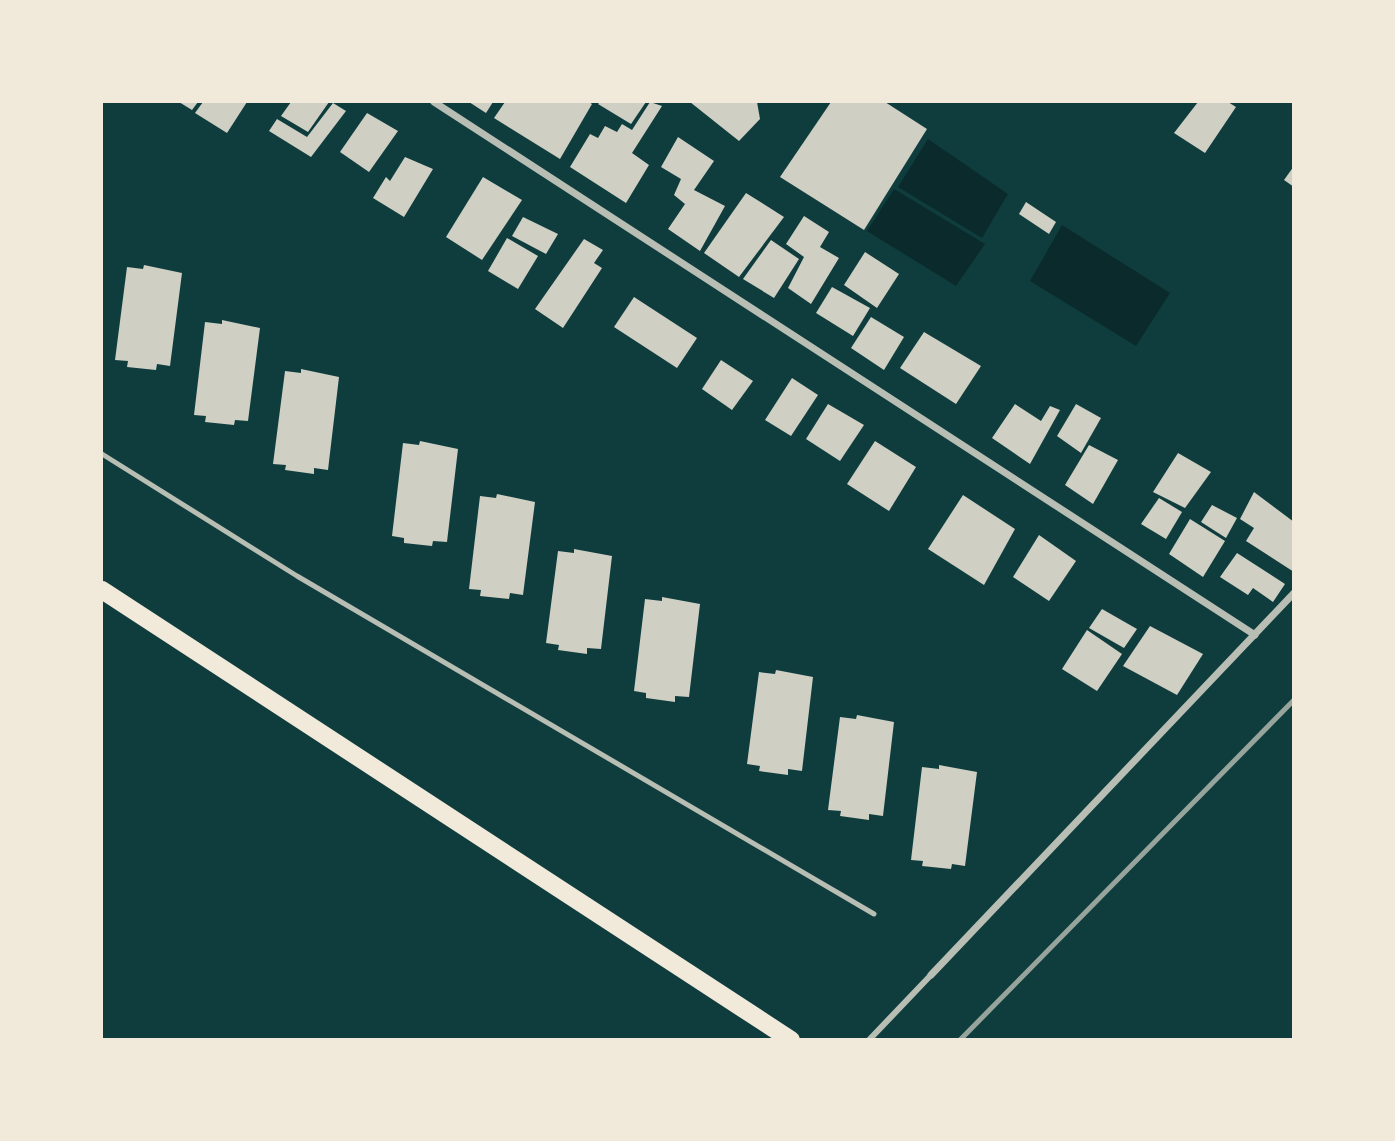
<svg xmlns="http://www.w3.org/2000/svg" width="1395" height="1141" font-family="'IBM Plex Sans',sans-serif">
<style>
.water{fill:#0a2a2b}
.building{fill:#cfcfc3}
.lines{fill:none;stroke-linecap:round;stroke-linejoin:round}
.service{stroke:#b8beb3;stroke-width:5}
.pedestrian{stroke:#b8beb3;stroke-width:6}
.minor{stroke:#b8beb3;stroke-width:7}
.primary{stroke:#f1e9da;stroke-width:18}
.rail{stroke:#97a49c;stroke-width:5}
</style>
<rect width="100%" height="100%" fill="#0f3d3e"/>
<!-- water -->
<g class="water">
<polygon points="928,139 1008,194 982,238 898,187"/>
<polygon points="894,189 985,244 956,286 867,231"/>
<polygon points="1062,225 1170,293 1136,346 1030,281"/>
</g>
<!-- building -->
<g class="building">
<polygon points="179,102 198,102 192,110"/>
<polygon points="203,102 247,102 227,133 195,113"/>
<polygon points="291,102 329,102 308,132 281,116"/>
<polygon points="469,102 493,102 486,113"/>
<polygon points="505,102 589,102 592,104 560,159 494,118"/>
<polygon points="600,102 646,102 631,124 598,104"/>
<polygon points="650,102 662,106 632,153 649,165 626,203 570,167 590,134 598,138 605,126 617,132 622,124 632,130"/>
<polygon points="690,102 757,102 760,119 739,141"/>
<polygon points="831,102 885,102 927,129 864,230 780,177"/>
<polygon points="1198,102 1228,102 1236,107 1205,153 1174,133"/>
<polygon points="333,103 346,111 311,157 269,131 277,119 307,137"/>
<polygon points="367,113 398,131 369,172 340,152"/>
<polygon points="678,137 714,161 694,190 725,206 700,251 668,229 685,204 674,195 681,179 661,167"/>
<polygon points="405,157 433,169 404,217 373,198 386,177 390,181"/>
<polygon points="1294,166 1294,187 1284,180"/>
<polygon points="483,177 522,200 482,260 446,237"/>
<polygon points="746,193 784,217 739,277 704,253"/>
<polygon points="1026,202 1056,222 1049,234 1019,214"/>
<polygon points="804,216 829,232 820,247 839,258 811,304 788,288 804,257 786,244"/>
<polygon points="523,217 558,234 546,254 512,236"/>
<polygon points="507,238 538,256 518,289 488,271"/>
<polygon points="584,239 603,250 594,263 602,268 563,328 535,309"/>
<polygon points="771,240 799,259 774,298 743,279"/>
<polygon points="865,252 899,274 877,308 844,285"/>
<polygon points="144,265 182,273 170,366 157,364 156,370 127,367 128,361 115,360 127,267 143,269"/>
<polygon points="832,287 870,308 853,336 816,313"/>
<polygon points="634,297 697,338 677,368 614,327"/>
<polygon points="871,317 904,337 884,370 851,348"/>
<polygon points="222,320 260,328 248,421 235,420 234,425 205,422 206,416 194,415 205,322 222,324"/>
<polygon points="924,332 981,366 956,404 900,368"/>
<polygon points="721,360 753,381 732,410 702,389"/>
<polygon points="301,369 339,377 328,470 314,468 314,474 285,470 286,465 273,464 285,371 301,373"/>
<polygon points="792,378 818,395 791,436 765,420"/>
<polygon points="828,404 864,425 840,461 806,439"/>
<polygon points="1015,404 1041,421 1050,406 1060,410 1030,464 992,438"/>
<polygon points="1076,404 1101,418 1081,453 1057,436"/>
<polygon points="420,441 458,449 447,542 433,541 432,546 404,543 404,538 392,536 403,443 419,445"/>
<polygon points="875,441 916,467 889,511 847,484"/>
<polygon points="1089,445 1118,460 1093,504 1065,485"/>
<polygon points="1178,453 1211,472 1185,508 1153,492"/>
<polygon points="1254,492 1294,522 1294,572 1246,541 1254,528 1240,519"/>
<polygon points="497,494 535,502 523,595 510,593 509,599 480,596 481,590 469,589 480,496 496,498"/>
<polygon points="963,495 1015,529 984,585 928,549"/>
<polygon points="1159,498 1182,512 1166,539 1141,524"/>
<polygon points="1212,505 1237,518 1226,538 1201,522"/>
<polygon points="1190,519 1225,541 1203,577 1169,554"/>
<polygon points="1039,535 1076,561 1049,601 1013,577"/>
<polygon points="574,549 612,556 601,649 587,648 587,654 558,650 559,645 546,643 558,551 574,553"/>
<polygon points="1237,553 1285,584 1273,602 1253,588 1248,595 1220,577"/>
<polygon points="662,597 700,604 689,697 675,696 675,702 646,698 646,693 634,691 645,599 662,601"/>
<polygon points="1102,609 1137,629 1124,648 1089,628"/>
<polygon points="1150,626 1203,654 1177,695 1123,666"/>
<polygon points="1087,630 1122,654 1097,691 1062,669"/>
<polygon points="776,670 813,677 802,771 788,769 788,775 759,771 760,766 747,764 759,672 775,674"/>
<polygon points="857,715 894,722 883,816 869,814 869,820 840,816 841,811 828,810 840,717 856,719"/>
<polygon points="939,765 977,772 965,866 952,864 951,869 922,866 923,861 911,860 922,767 939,769"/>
</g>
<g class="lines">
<!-- service -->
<polyline class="service" points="102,454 297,576 874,914"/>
<!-- pedestrian -->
<polyline class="pedestrian" points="869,1040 931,975"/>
<!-- minor -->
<g class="minor">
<polyline points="434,102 1255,635"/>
<polyline points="931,975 1294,593"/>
</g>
<!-- primary -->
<polyline class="primary" points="102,590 791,1040"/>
<!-- rail -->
<polyline class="rail" points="960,1040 1294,700"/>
</g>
<!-- border -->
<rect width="1395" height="1141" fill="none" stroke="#f1e9da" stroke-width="206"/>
</svg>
